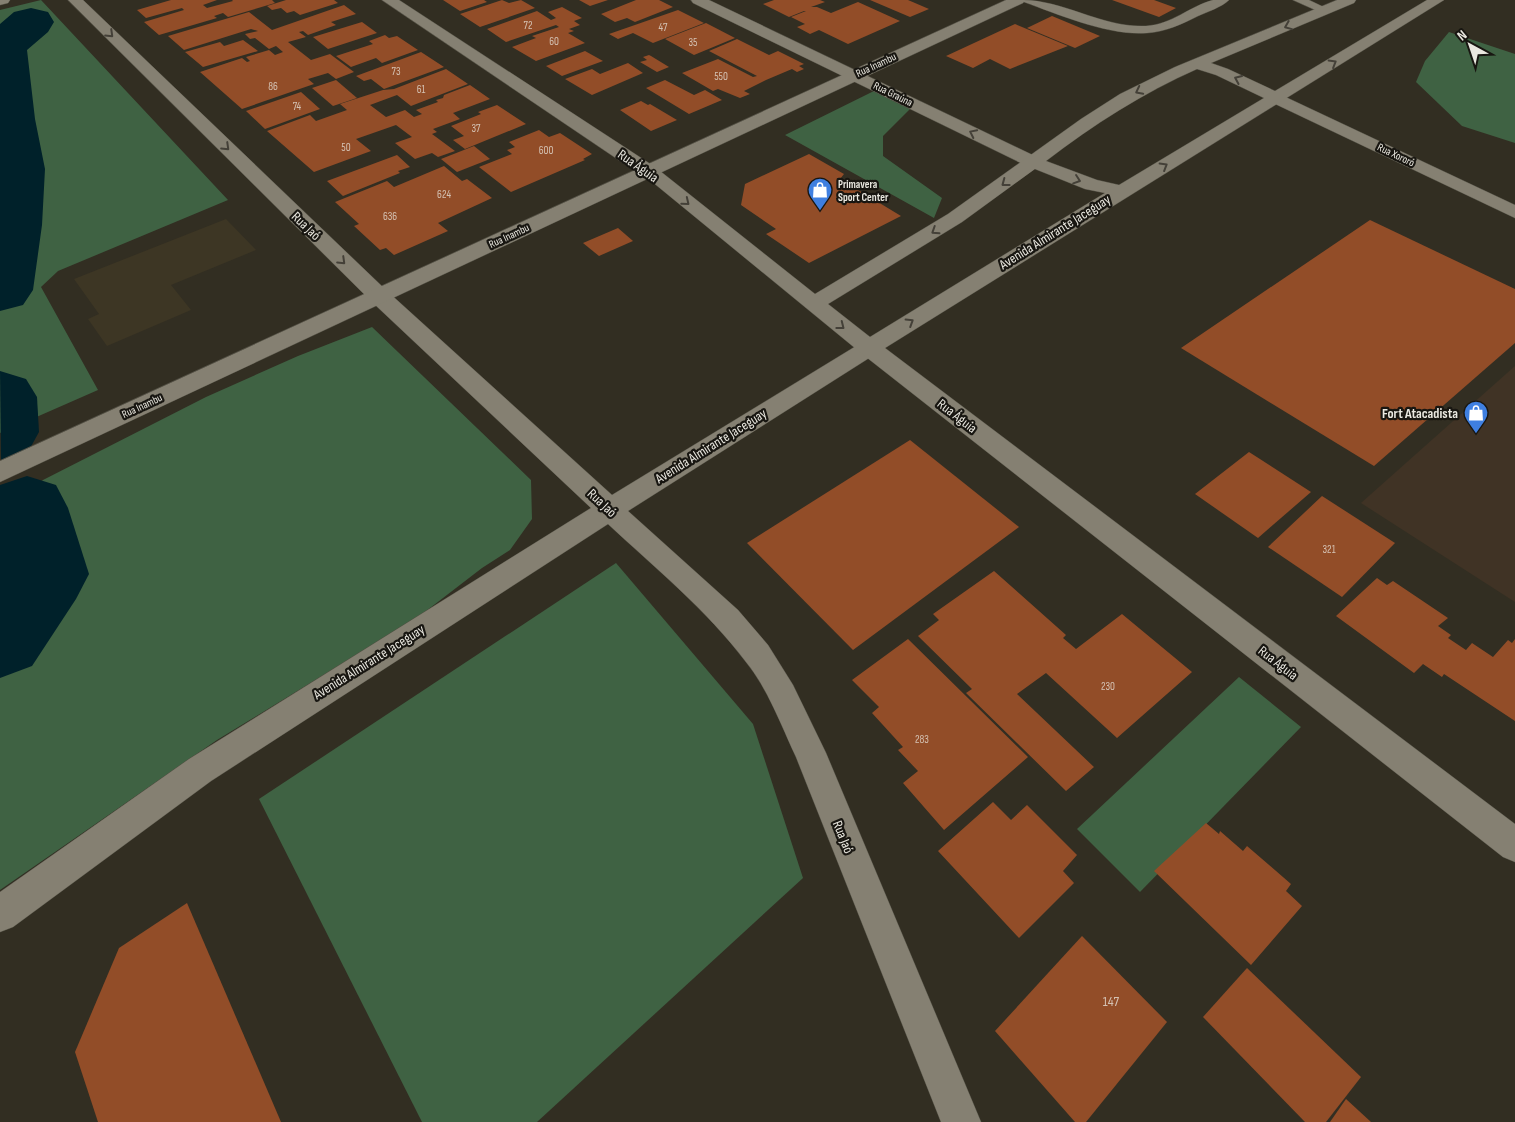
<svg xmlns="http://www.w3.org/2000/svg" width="1515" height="1122" font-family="'Sofia Sans Condensed',sans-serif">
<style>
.commercial{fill:#403325}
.built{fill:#3d3624}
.green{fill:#3f6243}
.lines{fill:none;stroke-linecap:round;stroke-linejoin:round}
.river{fill:#00212a;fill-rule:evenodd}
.building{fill:#924d28}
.service-casing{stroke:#504d42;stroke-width:1}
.minor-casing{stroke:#504d42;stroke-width:1}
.tertiary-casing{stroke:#504d42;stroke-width:1}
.secondary-casing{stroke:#504d42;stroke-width:1}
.service{fill:#858072;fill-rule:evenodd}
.minor{fill:#858072;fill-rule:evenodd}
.tertiary{fill:#858072;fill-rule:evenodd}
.secondary{fill:#858072;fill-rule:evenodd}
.oneway{stroke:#444038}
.labels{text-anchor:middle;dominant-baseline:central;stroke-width:4.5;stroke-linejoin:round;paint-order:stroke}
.number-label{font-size:11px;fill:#d4c1b2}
.far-street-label{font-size:11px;fill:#eae8e0;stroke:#181611}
.far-poi-label{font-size:11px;font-weight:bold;fill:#eae8e0;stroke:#181611;text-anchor:start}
.street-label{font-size:14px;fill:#eae8e0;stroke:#181611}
.poi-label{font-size:14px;font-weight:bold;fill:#eae8e0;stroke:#181611;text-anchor:end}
.near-number-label{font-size:14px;fill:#d4c1b2}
</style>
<rect width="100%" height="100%" fill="#322e22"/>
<!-- commercial -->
<polygon class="commercial" points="1515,366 1515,602 1361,503"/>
<!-- built -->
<polygon class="built" points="226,219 256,250 171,285 191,310 107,346 88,319 99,314 74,279"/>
<!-- green -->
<g class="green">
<polygon points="41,0 228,200 58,271 41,287 98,390 0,433 0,10"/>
<polygon points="1449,32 1515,54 1515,143 1462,126 1416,82 1425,61"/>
<polygon points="878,89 913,106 883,136 883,156 942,198 934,218 785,135"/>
<polygon points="372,327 531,480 532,519 510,550 482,568 417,618 217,740 0,890 0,573 2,566 0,536 3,510 43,480 206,397 298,356"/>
<polygon points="616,563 753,724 803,878 537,1122 422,1122 259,799"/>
<polygon points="1239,677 1301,727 1140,892 1077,829"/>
</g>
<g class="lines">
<!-- river -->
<g class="river">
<polygon points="31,8 48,12 54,22 48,32 27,50 35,119 45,169 42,225 33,290 23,305 0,311 0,24 14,12"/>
<polygon points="0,371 26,379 37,397 39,432 28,452 1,460"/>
<polygon points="27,476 56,485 68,508 89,574 76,599 32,666 0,678 0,485"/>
</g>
</g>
<!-- building -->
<g class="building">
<polygon points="171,0 217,0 203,5 207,8 233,1 232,0 272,0 275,3 228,17 223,13 214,16 217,18 159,35 144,22 184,10 182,8 146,18 137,10"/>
<polygon points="286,0 334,0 338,3 300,15 294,11 287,13 281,8 272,10 267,6"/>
<polygon points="443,0 484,0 487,2 460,11"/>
<polygon points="502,0 509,3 521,0 535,8 480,27 460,14"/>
<polygon points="579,0 608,0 590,6"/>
<polygon points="636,0 659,0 673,7 635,22 627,18 615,22 601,14"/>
<polygon points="774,0 820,0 825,2 811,7 817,7 831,13 858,2 900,21 848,44 819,30 810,34 797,27 805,24 791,17 806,11 804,11 789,17 763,4"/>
<polygon points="870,0 908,0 929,9 910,17"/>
<polygon points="1112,0 1154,0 1176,8 1159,17"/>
<polygon points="344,5 356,14 331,22 336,25 308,35 303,31 299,32 306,37 288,42 311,60 330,54 354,72 336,79 328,73 308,79 314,84 242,109 200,72 242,58 247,62 250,61 246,57 269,50 275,55 283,52 276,46 269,49 255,38 250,39 245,34 258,31 251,29 184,50 168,36 249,12 272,30"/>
<polygon points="562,7 582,18 574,21 580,25 569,29 574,31 568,33 585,43 536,61 512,47 536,38 532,36 559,27 556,25 506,42 487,29 537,11 551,20 556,18 548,12"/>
<polygon points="678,10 704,23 653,43 633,33 618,39 609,34"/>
<polygon points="1052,16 1100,36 1075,48 1027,28"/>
<polygon points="362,22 377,33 328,49 313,37"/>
<polygon points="706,23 735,38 694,55 665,39"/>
<polygon points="1015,24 1068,46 1010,69 990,59 973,68 946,56"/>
<polygon points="385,35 389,38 397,36 418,50 382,63 376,58 351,67 336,56 373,44 369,41"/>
<polygon points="737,39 769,55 778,51 804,64 799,66 804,69 797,72 792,69 766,80 744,91 750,94 740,98 718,89 713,91 682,73 718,59 753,77 757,76 709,51"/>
<polygon points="243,40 258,51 203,67 185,52 220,42 224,46"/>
<polygon points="585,51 603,61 562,76 546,66"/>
<polygon points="421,52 444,67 384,89 371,79 364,81 356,76"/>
<polygon points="649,55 651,56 669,67 657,72 640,62 647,60 643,57"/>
<polygon points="628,63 643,73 592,95 565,79 592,69 600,74"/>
<polygon points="446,69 468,84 411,106 397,95 370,105 386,117 405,110 414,117 422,114 416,110 438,102 436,100 443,98 444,95 470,85 490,99 453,113 460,119 433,129 437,132 432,134 455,151 438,157 432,153 415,159 395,143 412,137 396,125 356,139 371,151 314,172 267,131 310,115 316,121 347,110 340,104 383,90 394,89"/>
<polygon points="336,80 357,98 333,106 312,88"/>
<polygon points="665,80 694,95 705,90 722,100 689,114 646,88"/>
<polygon points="301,92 320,109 265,129 246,111"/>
<polygon points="641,101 648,105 650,104 677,120 651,131 620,110"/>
<polygon points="497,105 526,124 465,149 453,140 464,136 451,126 481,114 478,112"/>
<polygon points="539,130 549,137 560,133 592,154 583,159 585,160 511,192 479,167 512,154 507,150 515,147 509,142"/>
<polygon points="474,146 490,159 457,172 441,159"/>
<polygon points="809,154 844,174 840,179 901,216 809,263 766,234 776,229 741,205 745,184"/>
<polygon points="397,155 410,167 398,171 400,173 343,196 327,181"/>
<polygon points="444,166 462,181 467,179 492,198 438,223 448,231 394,255 386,248 380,250 354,226 359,224 335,202 387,181 394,187"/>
<polygon points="1370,220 1515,289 1515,343 1374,466 1181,348"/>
<polygon points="618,228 633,241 599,256 583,243"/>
<polygon points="910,440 1019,527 853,650 747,543"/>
<polygon points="1249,452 1311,492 1258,538 1195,494"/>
<polygon points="1322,496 1395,543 1342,597 1268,547"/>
<polygon points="994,571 1066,635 1063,638 1076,649 1122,614 1192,672 1117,738 1046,673 1017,694 1094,767 1066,791 966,693 972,689 918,636 939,620 933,614"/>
<polygon points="1377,578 1387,585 1393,581 1448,618 1438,626 1451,635 1448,638 1466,650 1472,643 1493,657 1508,640 1512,643 1515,639 1515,721 1444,674 1442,677 1423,664 1414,673 1336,616"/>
<polygon points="908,639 1028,757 944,830 903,783 918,771 898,750 903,747 872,713 879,707 852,680"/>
<polygon points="993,802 1011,820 1027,805 1077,855 1063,871 1074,883 1019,938 938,851"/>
<polygon points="1206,823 1219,834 1220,831 1243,851 1247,846 1291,884 1286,891 1302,906 1251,965 1154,871"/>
<polygon points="187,903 281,1122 98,1122 75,1052 119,948"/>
<polygon points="1082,936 1167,1022 1086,1122 1075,1122 995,1031"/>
<polygon points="1247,968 1361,1077 1326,1122 1305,1122 1203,1017"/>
<polygon points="1346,1099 1371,1122 1330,1122"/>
</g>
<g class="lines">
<defs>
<g id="service">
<path d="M1022,0C1064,0 1102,28 1146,26C1171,25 1190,6 1213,0C1218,0 1224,0 1229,0C1222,7 1207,12 1198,16C1182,24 1165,32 1147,33C1109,36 1060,15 1024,2Z"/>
<polygon points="1293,0 1309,0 1332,11 1326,14 1322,13"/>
</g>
<g id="minor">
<polygon points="0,0 10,0 8,3 0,5"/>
<path d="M68,0H83L387,291L612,495L861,343L869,341L877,343L880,348L877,353L628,511L738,610L768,645L793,685L826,753L981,1122H941L796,757C781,725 768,689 746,662C707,610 655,568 608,524L211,781L13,927L0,932V892L189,759L591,508L371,301Z"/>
<polygon points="382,0 399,0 655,167 657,171 655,175 648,177 641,175"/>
<polygon points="691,0 709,0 1039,158 1042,162 1039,166 1033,167 1027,166 693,3"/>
<polygon points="1277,93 1515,205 1515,218 1271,102 1269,98 1271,94"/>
</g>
<path id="tertiary" d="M1337,0H1356L1354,3L1211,63L1228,69L1275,91L1427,0H1444L885,348L1515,824V862L1503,857L861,353L639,171L641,167L648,165L655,167L815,294L948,214L1081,119L1120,94L1175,67ZM1197,69L1216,75L1264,98L1119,185L1097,180L1046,161C1094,124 1143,93 1197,69ZM1035,169L1085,189L1105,193L870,337L828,304L962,222Z"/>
<polygon id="secondary" points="1006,0 1025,0 1023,3 0,482 0,461"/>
</defs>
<!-- service casing -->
<use href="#service" class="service-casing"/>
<!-- minor casing -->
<use href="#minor" class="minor-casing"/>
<!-- tertiary casing -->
<use href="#tertiary" class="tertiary-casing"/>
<!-- secondary casing -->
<use href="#secondary" class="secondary-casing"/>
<!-- service -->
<use href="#service" class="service"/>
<!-- minor -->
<use href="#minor" class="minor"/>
<!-- tertiary -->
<use href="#tertiary" class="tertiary"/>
<!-- secondary -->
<use href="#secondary" class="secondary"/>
</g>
<!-- one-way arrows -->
<defs><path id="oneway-chevron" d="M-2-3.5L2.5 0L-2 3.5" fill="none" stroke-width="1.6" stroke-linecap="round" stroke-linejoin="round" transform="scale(1.25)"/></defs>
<g class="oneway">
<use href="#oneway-chevron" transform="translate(1288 26) rotate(158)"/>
<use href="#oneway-chevron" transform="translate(110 34) rotate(44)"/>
<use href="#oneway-chevron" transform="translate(1333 63) rotate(-31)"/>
<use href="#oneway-chevron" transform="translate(1238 79) rotate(-156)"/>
<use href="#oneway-chevron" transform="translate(1139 91) rotate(153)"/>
<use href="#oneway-chevron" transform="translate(973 133) rotate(-154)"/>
<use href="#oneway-chevron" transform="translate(226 147) rotate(44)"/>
<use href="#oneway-chevron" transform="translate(1164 166) rotate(-31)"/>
<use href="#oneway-chevron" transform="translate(1077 180) rotate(19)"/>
<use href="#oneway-chevron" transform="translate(1005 183) rotate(143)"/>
<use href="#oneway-chevron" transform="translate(686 202) rotate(39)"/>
<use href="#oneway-chevron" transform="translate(935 231) rotate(147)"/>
<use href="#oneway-chevron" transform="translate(342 261) rotate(44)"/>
<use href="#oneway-chevron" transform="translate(910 322) rotate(-32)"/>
<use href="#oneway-chevron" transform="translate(841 326) rotate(38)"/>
</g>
<!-- icons -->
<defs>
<symbol id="shop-pin" viewBox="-11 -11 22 30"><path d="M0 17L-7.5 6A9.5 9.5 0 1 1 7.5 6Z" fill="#3f7fe0" stroke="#181611"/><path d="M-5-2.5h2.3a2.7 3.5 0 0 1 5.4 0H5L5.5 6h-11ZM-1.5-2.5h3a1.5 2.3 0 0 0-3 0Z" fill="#fff"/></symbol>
</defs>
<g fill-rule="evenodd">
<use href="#shop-pin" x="806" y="176" width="28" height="38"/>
<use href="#shop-pin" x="1462" y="399" width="28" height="38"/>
</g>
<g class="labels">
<!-- number labels -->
<g class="number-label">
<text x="528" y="25">72</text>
<text x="663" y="27">47</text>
<text x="554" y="41">60</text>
<text x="693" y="42">35</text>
<text x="396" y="71">73</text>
<text x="721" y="76">550</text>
<text x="273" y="86">86</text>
<text x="421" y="89">61</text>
<text x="297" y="106">74</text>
<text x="476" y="128">37</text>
<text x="346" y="147">50</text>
<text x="546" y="150">600</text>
<text x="444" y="194">624</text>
<text x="390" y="216">636</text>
<text x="1329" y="549">321</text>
<text x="1108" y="686">230</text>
<text x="922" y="739">283</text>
</g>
<!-- far-street labels -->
<g class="far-street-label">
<text transform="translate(876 65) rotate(-25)">Rua Inambu</text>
<text transform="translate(893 94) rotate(26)">Rua Graúna</text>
<text transform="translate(1396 155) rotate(26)">Rua Xororó</text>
<text transform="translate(509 236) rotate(-25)">Rua Inambu</text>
<text transform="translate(142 406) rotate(-25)">Rua Inambu</text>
</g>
<!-- far-poi labels -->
<g class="far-poi-label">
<text x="838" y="184">Primavera<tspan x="838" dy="13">Sport Center</tspan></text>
</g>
<!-- street labels -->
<g class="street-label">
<text transform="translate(638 166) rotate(35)">Rua Águia</text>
<text transform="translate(306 226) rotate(44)">Rua Jaó</text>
<text transform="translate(1055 232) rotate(-32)">Avenida Almirante Jaceguay</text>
<text transform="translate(957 416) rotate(38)">Rua Águia</text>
<text transform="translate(711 446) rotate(-32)">Avenida Almirante Jaceguay</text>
<text transform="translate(602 503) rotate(43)">Rua Jaó</text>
<text transform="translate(369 662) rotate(-32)">Avenida Almirante Jaceguay</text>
<text transform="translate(1278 663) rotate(38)">Rua Águia</text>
<text transform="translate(843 837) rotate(68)">Rua Jaó</text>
</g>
<!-- poi labels -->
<g class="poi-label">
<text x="1458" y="413">Fort Atacadista</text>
</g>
<!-- near-number labels -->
<g class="near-number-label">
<text x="1111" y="1001">147</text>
</g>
</g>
<!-- north arrow -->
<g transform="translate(1470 45) rotate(320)" stroke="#181611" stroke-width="4" paint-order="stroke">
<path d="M0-4L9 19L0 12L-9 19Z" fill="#eae8e0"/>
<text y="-8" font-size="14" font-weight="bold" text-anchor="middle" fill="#eae8e0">N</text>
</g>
</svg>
